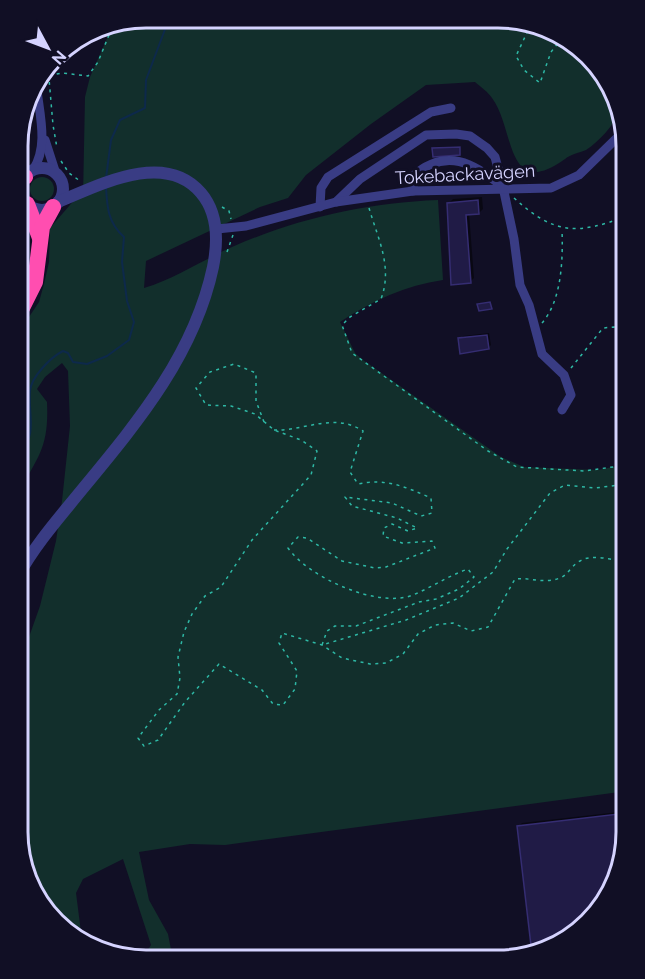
<svg xmlns="http://www.w3.org/2000/svg" width="645" height="979" font-family="Raleway,sans-serif">
<style>
.green{fill:#122f2c}
.shadow{fill:#0007}
.lines{fill:none;stroke-linecap:round;stroke-linejoin:round}
.stream{stroke:#0d294b;stroke-width:2}
.building{fill:#201b46;stroke:#352d72;stroke-width:1.5}
.path{stroke:#2eb8a5;stroke-width:1.5;stroke-dasharray:3 4.5;stroke-linecap:butt}
.minor{stroke:#393c84;stroke-width:9}
.tertiary{stroke:#393c84;stroke-width:12}
.motorway{stroke:#ff4eb0;stroke-width:16}
.labels{text-anchor:middle;dominant-baseline:central;stroke-width:6;stroke-linejoin:round;paint-order:stroke}
.street-label{font-size:18px;fill:#d5d3ff;stroke:#110f25}
.rim{fill:none;stroke:#d5d3ff;stroke-width:3}
</style>
<rect width="100%" height="100%" fill="#110f25"/>
<!-- green -->
<g class="green">
<path d="M524,20L577,45L617,97L620,113C610,128 601,140 586,150C579,153 571,154 565,159C505,202 515,128 492,98C488,92 481,87 475,82L426,85L371,124L306,175L288,198L260,207L146,261L144,288C174,279 203,260 232,247C298,218 367,203 438,200L443,280C406,285 372,301 340,322L355,353L363,360L501,457L524,467L598,470L627,464V791L225,845L190,844L139,852L149,900L168,934L173,960H141L151,945L123,859L83,879L76,893L82,940L68,934L28,882L18,833V668L40,606L56,541L62,501L70,426L68,371L62,363L45,377L37,389L47,402C49,447 39,455 19,492V332L39,302L44,284L49,262L50,228L76,198L83,197L85,97L90,77L113,25Z"/>
<circle cx="42" cy="189" r="12"/>
</g>
<!-- shadow -->
<g class="shadow">
<polygon points="461,146 460,153 434,149 435,147"/>
<polygon points="482,197 483,209 479,213 469,213 474,278 470,282 449,203 453,199"/>
<polygon points="489,333 491,345 488,348 460,339 463,336"/>
<polygon points="627,811 627,842 601,911 548,951 533,954 519,826 522,823"/>
</g>
<g class="lines">
<!-- stream -->
<g class="stream">
<polyline points="106,178 111,140 120,120 145,108 146,80 167,24"/>
<path d="M19,455C38,433 28,417 30,391C31,377 51,357 63,351L68,353L73,362L87,364L107,356L129,340L134,322L127,301L122,262L124,237C108,223 107,207 106,187"/>
</g>
</g>
<!-- building -->
<g class="building">
<polygon points="460,147 460,155 433,157 432,148"/>
<polygon points="478,200 479,214 466,215 471,283 451,285 447,203"/>
<polygon points="490,302 492,309 479,311 477,304"/>
<polygon points="487,335 489,349 460,354 458,338"/>
<polygon points="627,813 627,842 601,911 548,951 532,954 517,826"/>
</g>
<g class="lines">
<!-- path -->
<g class="path">
<polyline points="531,24 516,56 524,70 540,83 551,52 562,38"/>
<polyline points="48,67 53,125 57,148"/>
<polyline points="42,77 62,73 88,76 98,62 113,25"/>
<polyline points="61,161 69,173 80,181"/>
<path d="M514,198C555,235 577,235 627,216"/>
<polyline points="222,207 229,211 231,219"/>
<path d="M369,208C378,239 393,267 381,299L350,317L342,325L352,353L488,451L517,467L584,471L627,465"/>
<polyline points="227,252 233,235"/>
<path d="M542,323C562,300 563,259 562,230"/>
<polyline points="571,368 603,328 614,327 627,330"/>
<polyline points="622,392 627,389"/>
<path d="M264,422L256,401V373L234,364L210,372L196,388L206,405L231,406L255,414L274,430L301,440L317,451L311,475L252,540L221,587L205,596L192,614L184,632L178,657L180,678L177,694L159,710L138,738L144,746L158,740L185,702L219,664L262,690L273,704L283,705L295,689L297,671L279,643L282,633L322,645L342,658L370,664L386,663L403,654L418,634L435,625L453,623L471,631L488,627L515,579C531,577 546,585 562,577C569,573 573,564 580,561C593,553 612,561 627,561"/>
<path d="M274,430C305,431 334,412 363,431L350,472L358,484C386,478 406,487 431,498L432,513L421,516L392,503L345,497L352,506L397,518L417,528L408,531L392,524L384,528L383,536L402,543L432,541L435,548L386,567L375,568L342,561L307,538L298,537L288,548C308,577 378,609 413,595C432,587 448,576 468,569L474,577L459,589L436,599L419,602L356,626H335L327,631L322,645L406,620L459,598L493,572L507,549L550,493L565,485L595,488L627,484"/>
</g>
<!-- minor -->
<g class="minor">
<polyline points="45,140 56,174"/>
<path d="M33,170C50,145 38,109 36,81"/>
<path d="M413,191V176C446,147 474,163 503,187"/>
<polyline points="336,202 360,179 426,135 456,134 470,136 487,148 495,157 503,187 514,239 520,285 529,305 542,354 564,375 571,395 562,410"/>
<polyline points="320,207 321,188 328,177 431,112 451,108"/>
<polyline points="217,229 246,226 336,202 413,191 551,188 579,175 624,131"/>
</g>
<!-- tertiary -->
<g class="tertiary">
<circle cx="42" cy="189" r="21"/>
<path d="M18,576C35,545 58,519 80,492C136,424 194,356 213,267C218,242 219,214 201,193C165,150 99,185 58,202"/>
</g>
<!-- motorway -->
<g class="motorway">
<polyline points="19,179 25,177"/>
<polyline points="27,204 40,238"/>
<polyline points="19,314 35,282 42,227 53,207"/>
</g>
</g>
<g class="labels">
<!-- street labels -->
<g class="street-label">
<text transform="translate(465 174) rotate(-3)">Tokebackavägen</text>
</g>
</g>
<!-- crop -->
<path d="M0 0H645V979H0ZM146 28H498A118 118 0 0 1 616 146V832A118 118 0 0 1 498 950H146A118 118 0 0 1 28 832V146A118 118 0 0 1 146 28Z" fill="#110f25" fill-rule="evenodd"/>
<path class="rim" d="M146 28H498A118 118 0 0 1 616 146V832A118 118 0 0 1 498 950H146A118 118 0 0 1 28 832V146A118 118 0 0 1 146 28Z"/>
<!-- north arrow -->
<g transform="translate(48 48) rotate(131)" stroke="#110f25" stroke-width="4.5" paint-order="stroke">
<path d="M0-4.5L10 22L0 15L-10 22Z" fill="#d5d3ff"/>
<text y="-9" font-size="16" font-weight="bold" text-anchor="middle" fill="#d5d3ff">N</text>
</g>
</svg>
